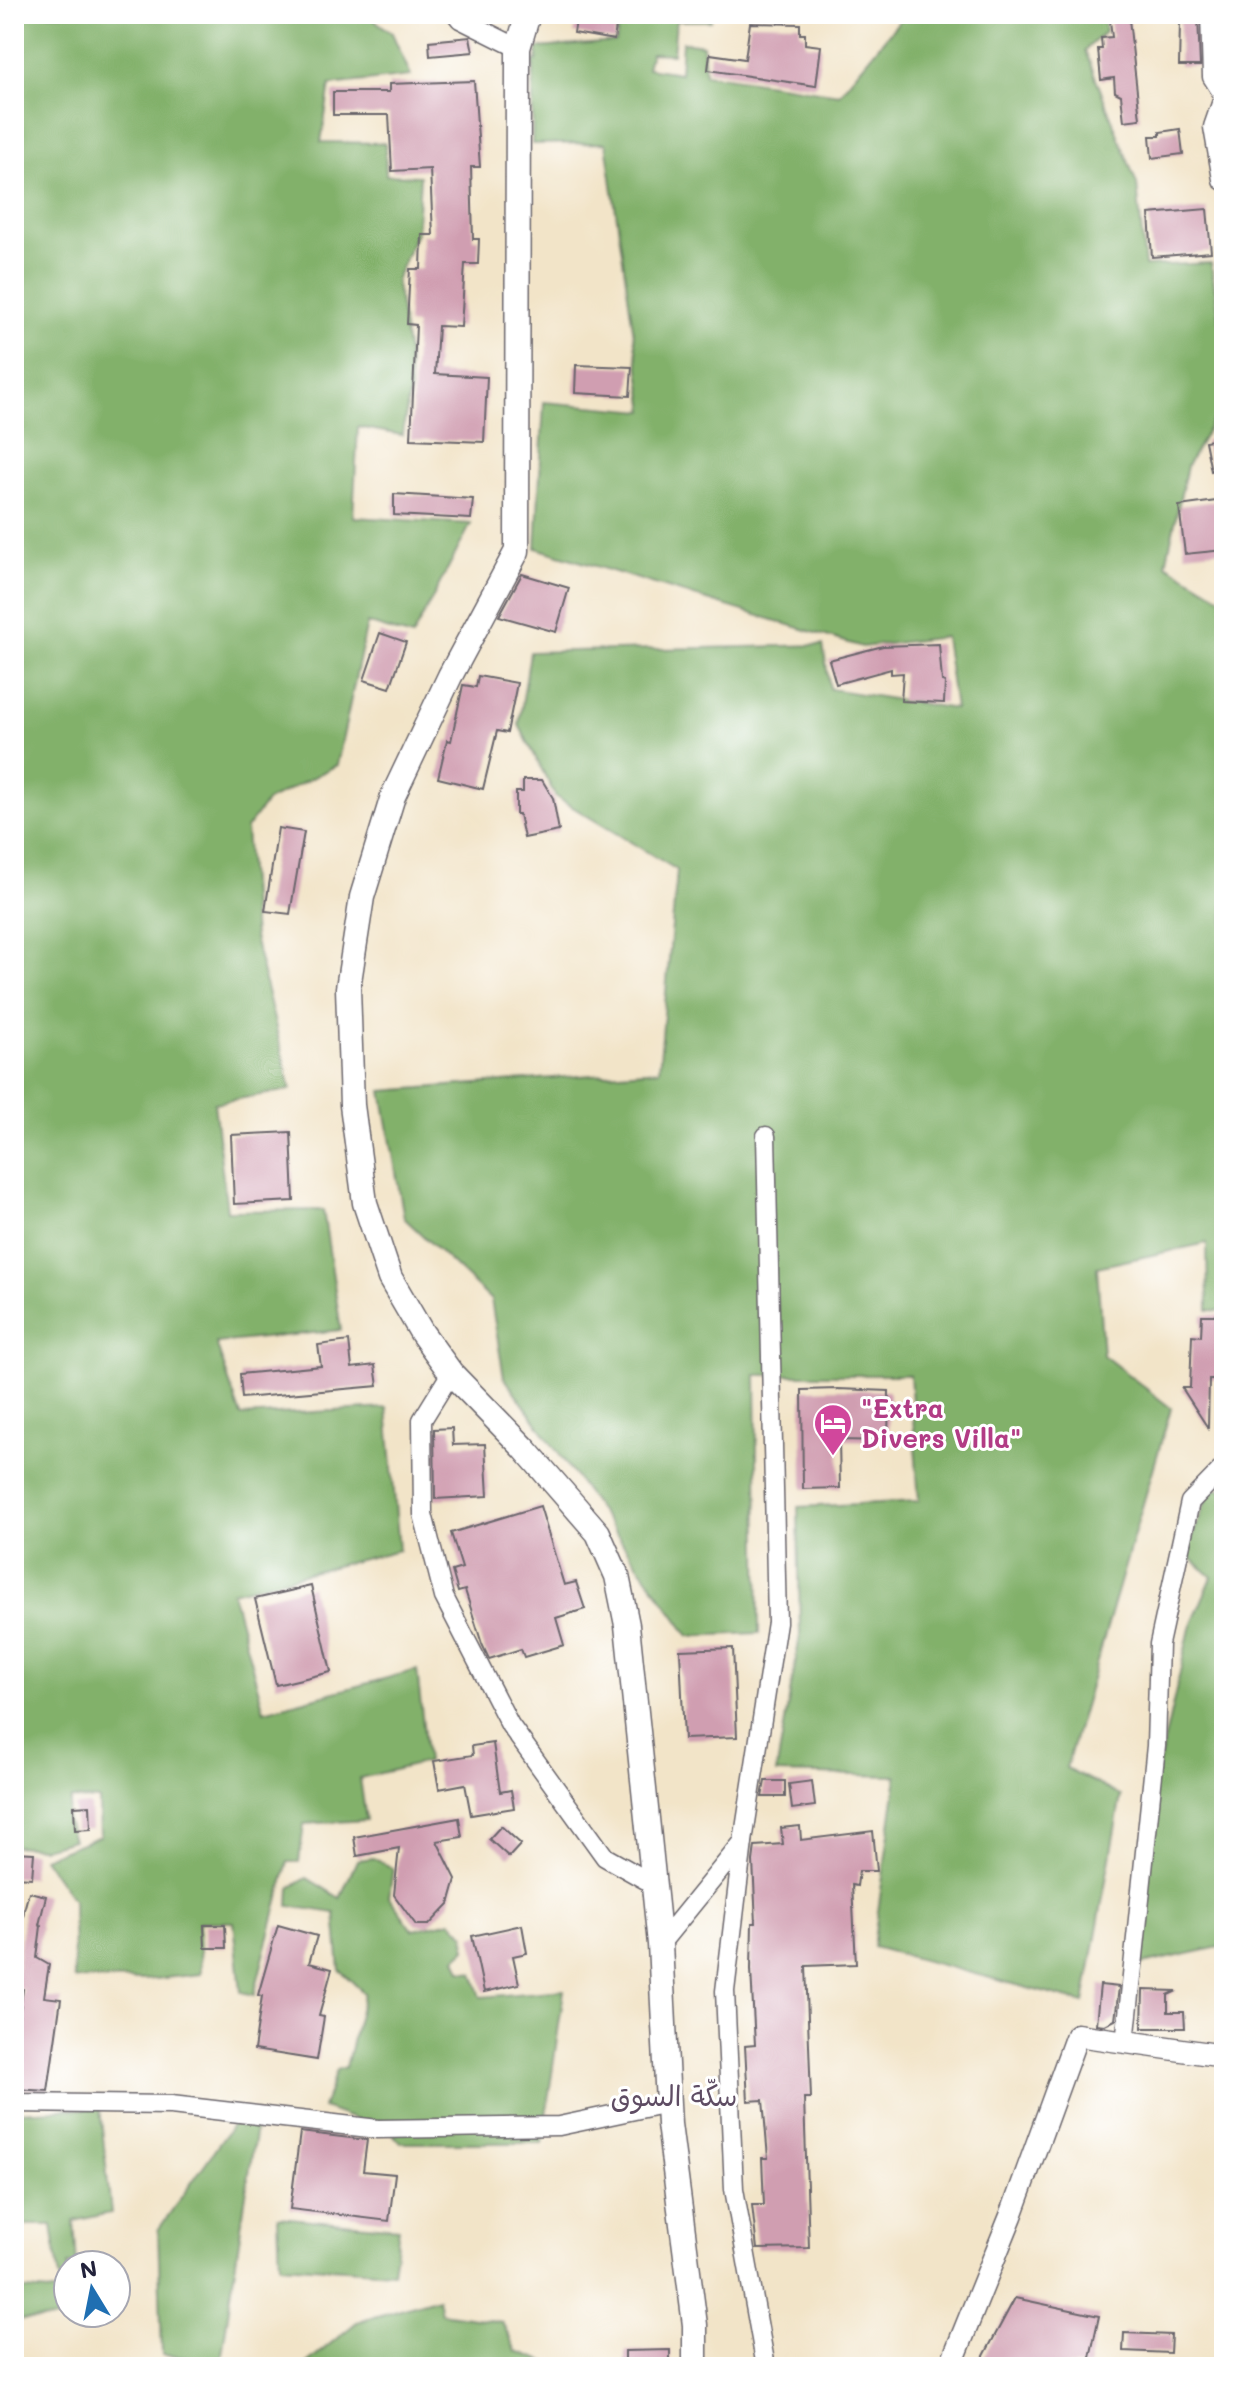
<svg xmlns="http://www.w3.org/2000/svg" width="1238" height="2381" font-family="Mali,'Playpen Sans Arabic',sans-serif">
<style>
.forest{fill:#82b16b;stroke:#526a53;stroke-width:2}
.building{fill:#d09eb1}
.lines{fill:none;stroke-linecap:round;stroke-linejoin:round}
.minor-casing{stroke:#6b666c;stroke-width:21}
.tertiary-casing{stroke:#6b666c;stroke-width:25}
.secondary-casing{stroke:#6b666c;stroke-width:27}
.minor{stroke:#fff;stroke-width:18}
.tertiary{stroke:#fff;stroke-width:22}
.secondary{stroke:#fff;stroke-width:24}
.labels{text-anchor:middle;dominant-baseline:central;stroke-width:6;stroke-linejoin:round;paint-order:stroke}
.hotel-label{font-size:26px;font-weight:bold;fill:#b23c85;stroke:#fff;text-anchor:start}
.neighbourhood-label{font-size:28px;fill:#5f4d64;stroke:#fff}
</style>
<rect width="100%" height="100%" fill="#fff"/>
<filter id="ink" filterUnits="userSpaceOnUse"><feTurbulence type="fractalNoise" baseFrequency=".0125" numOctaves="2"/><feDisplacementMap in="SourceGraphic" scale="16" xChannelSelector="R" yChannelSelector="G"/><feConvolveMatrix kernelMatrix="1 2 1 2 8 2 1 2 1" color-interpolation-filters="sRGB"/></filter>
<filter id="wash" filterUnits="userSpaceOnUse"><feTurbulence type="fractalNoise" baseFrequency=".006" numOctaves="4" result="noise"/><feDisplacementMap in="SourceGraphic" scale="32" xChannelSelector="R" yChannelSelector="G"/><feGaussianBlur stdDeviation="1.8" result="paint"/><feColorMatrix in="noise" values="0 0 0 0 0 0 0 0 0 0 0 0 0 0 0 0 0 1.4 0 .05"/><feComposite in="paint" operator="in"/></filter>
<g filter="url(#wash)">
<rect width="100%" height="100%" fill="#f2e4c8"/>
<!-- forest -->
<g class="forest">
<polygon points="14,14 373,14 372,18 392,33 411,76 330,85 321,142 385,143 386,175 420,176 417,230 396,280 408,354 410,390 402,435 358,427 353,517 471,524 412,637 367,623 337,765 267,801 246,829 254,937 291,1090 214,1103 227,1211 323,1210 341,1330 216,1343 241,1416 387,1408 399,1550 232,1592 264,1711 417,1670 427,1762 360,1778 366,1820 304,1824 299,1862 288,1862 254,1995 241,1992 234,1922 199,1922 201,1974 145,1980 74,1979 73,1900 43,1858 100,1836 99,1800 71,1799 66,1818 73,1840 43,1848 14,1846"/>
<polygon points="620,14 712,14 711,21 676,21 673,54 651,53 647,68 680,73 682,42 703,45 705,74 839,94 905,14 1110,14 1104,19 1105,32 1085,50 1137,184 1145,266 1211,263 1224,349 1224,401 1187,466 1166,564 1224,599 1224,1311 1208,1310 1207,1243 1097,1267 1103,1355 1171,1408 1066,1768 1121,1796 1084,2003 873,1947 897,1776 776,1773 800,1636 798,1507 919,1501 910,1375 756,1375 759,1633 689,1636 504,1377 491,1300 404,1218 382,1091 659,1070 677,870 556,797 519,725 530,652 823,645 830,689 955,709 945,637 862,647 536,548 544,402 645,411 606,143 532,144 534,61 537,61 538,48 616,42"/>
<polygon points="1224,1489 1224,1946 1138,1965 1153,1791 1190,1628 1212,1577 1186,1554 1210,1490"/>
<polygon points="373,1858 393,1868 389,1897 413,1930 451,1921 465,1934 466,1949 456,1958 461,1971 473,1973 481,1997 564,1990 542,2143 401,2143 393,2134 468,2118 362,2122 323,2108 336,2070 346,2067 364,1993 340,1970 335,1913 289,1906 290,1888 307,1878 340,1898 357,1860"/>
<polygon points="100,2108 111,2213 74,2221 77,2265 68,2265 68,2313 80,2313 80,2319 14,2320 14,2289 62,2293 52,2225 14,2225 14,2112"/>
<polygon points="258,2114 221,2361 162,2355 158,2230 236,2120"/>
<polygon points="278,2217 399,2228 393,2272 280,2265"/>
<polygon points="438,2298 441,2313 502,2322 516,2351 560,2367 302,2367 357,2322"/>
</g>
<g id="blocks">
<!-- building -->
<g class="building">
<polygon points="577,14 618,14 614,40 574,33"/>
<polygon points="1185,16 1198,16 1200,66 1179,66 1180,22 1185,22"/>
<polygon points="1129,19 1140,119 1124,121 1121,95 1115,92 1114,78 1101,80 1098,49 1102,49 1101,38 1112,37 1110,21"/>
<polygon points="750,23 800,24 800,34 805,34 805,44 821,46 816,86 708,70 710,54 745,59"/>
<polygon points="470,37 473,52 430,56 429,41"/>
<polygon points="474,81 480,167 471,167 473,239 479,239 478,264 465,264 461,327 438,326 435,374 487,377 484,442 411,439 416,325 407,324 410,269 421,269 422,235 433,235 430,169 392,171 389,115 333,115 333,92 389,92 389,84"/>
<polygon points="1180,129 1183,154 1152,158 1150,136 1160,136 1160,132"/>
<polygon points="1207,209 1211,252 1152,257 1149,214"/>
<polygon points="576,365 632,367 630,396 575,393"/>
<polygon points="1224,438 1224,468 1211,471 1205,441"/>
<polygon points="394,494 473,499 471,519 394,515"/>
<polygon points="1224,500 1224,550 1185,554 1179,506"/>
<polygon points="522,574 569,588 556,632 499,616"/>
<polygon points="380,633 406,642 390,688 364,680"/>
<polygon points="939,644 942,681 945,682 944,703 901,701 903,673 891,674 891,669 836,684 829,660 883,646"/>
<polygon points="478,676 517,683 507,733 497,731 483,789 438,778 447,740 451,741 463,685 476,687"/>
<polygon points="523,780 542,780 553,798 559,831 524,838 519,814 516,814 516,792 523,792"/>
<polygon points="278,828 304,832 290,914 265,911"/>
<polygon points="291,1132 294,1201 234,1204 231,1135"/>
<polygon points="1202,1315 1224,1315 1224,1379 1209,1379 1208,1428 1182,1388 1190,1388 1192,1335 1201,1336"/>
<polygon points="349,1341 352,1368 375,1365 378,1386 242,1398 240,1374 321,1366 318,1345"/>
<polygon points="838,1389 889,1391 888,1441 839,1440 840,1488 803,1489 802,1390"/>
<polygon points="452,1428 453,1445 485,1444 488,1496 435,1499 434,1429"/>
<polygon points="540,1506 564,1585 576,1582 585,1609 556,1618 564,1645 524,1657 521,1649 489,1659 482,1644 465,1590 458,1592 452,1571 462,1568 451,1533"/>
<polygon points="311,1586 331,1672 276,1685 255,1599"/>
<polygon points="733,1648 737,1737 684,1739 680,1650"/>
<polygon points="493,1743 500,1792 511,1790 514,1808 471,1815 465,1784 439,1789 434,1761 473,1755 472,1746"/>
<polygon points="765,1781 785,1781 785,1797 762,1797"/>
<polygon points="812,1781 815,1806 792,1809 789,1784"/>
<polygon points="90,1805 91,1829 75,1830 74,1806"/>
<polygon points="459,1818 462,1837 437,1841 456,1879 449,1904 429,1925 416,1925 394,1895 399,1848 357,1856 354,1837"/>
<polygon points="501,1826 521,1844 509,1857 489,1839"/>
<polygon points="800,1826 801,1840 873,1831 877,1871 859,1871 857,1886 852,1885 856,1964 806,1966 811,2098 804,2098 809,2248 757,2249 752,2205 764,2205 762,2158 768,2158 763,2100 748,2101 745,2046 755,2045 751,1969 752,1923 756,1923 753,1861 755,1846 783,1844 781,1828"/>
<polygon points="14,1852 34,1853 32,1878 14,1877"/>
<polygon points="29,1892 46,1896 39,1925 41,1926 37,1958 49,1965 44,1997 61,1999 48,2091 14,2089 14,2052 23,1989 15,1988 24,1910"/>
<polygon points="204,1925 225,1925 226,1948 205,1948"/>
<polygon points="278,1925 317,1936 309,1963 332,1969 319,2016 324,2017 317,2060 254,2050 262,1996 258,1995"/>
<polygon points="522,1925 527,1953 513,1956 519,1984 484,1992 472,1936"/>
<polygon points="1100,1985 1119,1987 1115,2020 1105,2025 1096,2024"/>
<polygon points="1143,1990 1177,1991 1168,1995 1168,2012 1184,2012 1185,2028 1142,2028"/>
<polygon points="300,2132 367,2140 363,2171 395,2174 389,2221 290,2209"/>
<polygon points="1015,2298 1099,2316 1088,2367 978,2367"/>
<polygon points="1124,2333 1171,2335 1170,2353 1123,2351"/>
<polygon points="670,2350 670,2367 625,2367 625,2351"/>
</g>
</g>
</g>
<g filter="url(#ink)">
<use href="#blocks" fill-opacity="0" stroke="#6b666c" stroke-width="2"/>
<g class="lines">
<defs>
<g id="minor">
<polyline points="456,14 460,19 518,48"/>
<polyline points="1210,14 1212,77 1224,96"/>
<polyline points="451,1373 422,1420 423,1514 444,1597 510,1725 605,1857 653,1884"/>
<polyline points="743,1842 725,1991 734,2189 766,2367"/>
<polyline points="660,1944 743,1842 777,1622 766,1136"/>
<polyline points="1125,2043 1156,1746 1159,1644 1190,1502 1224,1467"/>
<polyline points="14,2103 171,2105 378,2129 559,2126 668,2103"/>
</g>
<g id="tertiary">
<polyline points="1224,101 1215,127 1224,179"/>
<polyline points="950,2367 1011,2216 1077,2035 1224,2056"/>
</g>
<polyline id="secondary" points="528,14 518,48 517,551 450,676 393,796 362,897 348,988 352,1105 365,1203 390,1278 422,1333 451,1373 524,1448 598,1533 617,1576 627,1625 660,1944 669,2124 695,2325 695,2367"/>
</defs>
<!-- minor casing -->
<use href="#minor" class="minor-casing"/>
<!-- tertiary casing -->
<use href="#tertiary" class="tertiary-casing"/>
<!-- secondary casing -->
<use href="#secondary" class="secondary-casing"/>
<!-- minor -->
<use href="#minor" class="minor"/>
<!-- tertiary -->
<use href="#tertiary" class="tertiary"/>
<!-- secondary -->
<use href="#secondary" class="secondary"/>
</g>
</g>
<!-- icons -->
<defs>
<symbol id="hotel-pin" viewBox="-11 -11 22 30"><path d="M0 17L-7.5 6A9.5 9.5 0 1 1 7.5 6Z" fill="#d1479c" stroke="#fff"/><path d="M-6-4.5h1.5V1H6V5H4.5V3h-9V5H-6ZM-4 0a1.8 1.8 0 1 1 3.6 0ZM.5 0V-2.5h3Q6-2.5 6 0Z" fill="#fff"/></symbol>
</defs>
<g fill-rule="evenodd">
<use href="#hotel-pin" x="811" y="1401" width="44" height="60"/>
</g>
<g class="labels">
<!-- hotel labels -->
<g class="hotel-label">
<text x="861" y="1408">"Extra<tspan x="861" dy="30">Divers Villa"</tspan></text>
</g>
<!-- neighbourhood labels -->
<g class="neighbourhood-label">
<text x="674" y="2095">سكّة السوق</text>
</g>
</g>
<!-- margin -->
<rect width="1238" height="2381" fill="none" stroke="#fff" stroke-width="48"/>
<!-- north arrow -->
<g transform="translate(92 2289) rotate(350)"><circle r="38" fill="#ffffff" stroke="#a7a7b1" stroke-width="2"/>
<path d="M0-6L14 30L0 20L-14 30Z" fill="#1f6fb2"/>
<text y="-12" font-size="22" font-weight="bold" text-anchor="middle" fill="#22223b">N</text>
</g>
</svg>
